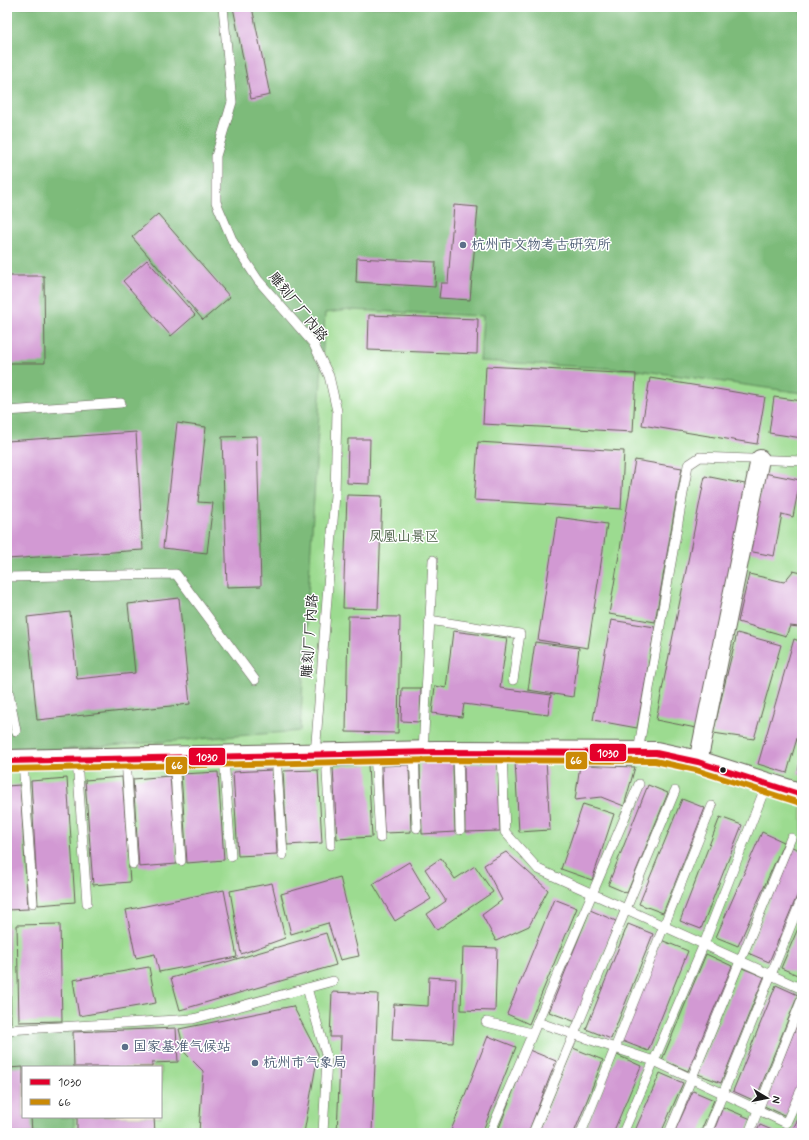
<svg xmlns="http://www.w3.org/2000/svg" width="809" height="1140" font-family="Mynerve,'LXGW WenKai TC',sans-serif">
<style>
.green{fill:#9cdb90;stroke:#5c7c56;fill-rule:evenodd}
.forest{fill:#7dbb7a;stroke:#4c6c4b}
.building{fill:#d299d3}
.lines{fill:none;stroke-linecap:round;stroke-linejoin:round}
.lane-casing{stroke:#666258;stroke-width:10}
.street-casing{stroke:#666258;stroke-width:20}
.secondary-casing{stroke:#666258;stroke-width:24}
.lane{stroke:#fff;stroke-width:9}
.street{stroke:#fff;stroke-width:18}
.secondary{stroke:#fff;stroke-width:22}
.bus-1-casing{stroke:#fff;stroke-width:9}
.bus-2-casing{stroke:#fff;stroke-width:9}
.bus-1{stroke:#e4002b;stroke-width:6}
.bus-2{stroke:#cb8a06;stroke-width:6}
.service-dot{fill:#5c6f8a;stroke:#fff;stroke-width:1.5}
.bus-dot{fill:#1c1c1c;stroke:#fff;stroke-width:1.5}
.labels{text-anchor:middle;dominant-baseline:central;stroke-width:3;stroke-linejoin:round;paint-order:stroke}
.service-label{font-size:14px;fill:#4e5e75;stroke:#fff;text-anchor:start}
.street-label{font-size:14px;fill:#1c1c1c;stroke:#fff}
.park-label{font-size:14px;fill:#495f45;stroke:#fff}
.line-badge{stroke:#fff;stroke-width:1.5}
.badge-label{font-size:11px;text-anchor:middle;font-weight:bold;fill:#fff}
</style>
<rect width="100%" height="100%" fill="#fff"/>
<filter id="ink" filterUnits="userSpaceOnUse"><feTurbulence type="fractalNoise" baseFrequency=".025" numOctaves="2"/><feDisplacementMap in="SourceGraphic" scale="8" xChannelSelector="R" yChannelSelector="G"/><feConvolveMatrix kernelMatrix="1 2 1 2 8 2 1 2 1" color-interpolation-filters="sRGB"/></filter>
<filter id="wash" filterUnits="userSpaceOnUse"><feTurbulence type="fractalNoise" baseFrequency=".012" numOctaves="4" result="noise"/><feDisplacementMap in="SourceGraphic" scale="16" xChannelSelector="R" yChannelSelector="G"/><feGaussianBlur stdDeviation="0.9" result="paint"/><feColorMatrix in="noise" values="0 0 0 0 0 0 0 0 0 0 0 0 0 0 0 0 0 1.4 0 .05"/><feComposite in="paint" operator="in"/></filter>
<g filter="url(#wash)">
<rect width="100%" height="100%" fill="#efe4c7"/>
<!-- green -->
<path class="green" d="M7,7H802V1133H7ZM23,1067H161V1117H23Z"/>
<!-- forest -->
<g class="forest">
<polygon points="7,7 802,7 802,393 638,370 480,361 483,316 350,310 325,313 300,731 7,754"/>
<polygon points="74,1026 74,1067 23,1067 23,1117 74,1117 74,1133 7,1133 7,1030"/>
</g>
<g id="blocks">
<!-- building -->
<g class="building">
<polygon points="233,7 252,7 270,95 251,99"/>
<polygon points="454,205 478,207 470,300 439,298 441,283 448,283"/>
<polygon points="158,214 230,297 203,320 132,237"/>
<polygon points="357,258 436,262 435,287 356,282"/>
<polygon points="147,260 195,315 171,336 123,281"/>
<polygon points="7,276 44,276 45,363 7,363"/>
<polygon points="369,315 478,319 477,354 368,350"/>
<polygon points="486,366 636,374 633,432 483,424"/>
<polygon points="650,378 765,397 757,444 642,425"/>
<polygon points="774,397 802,401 802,438 769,433"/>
<polygon points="177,423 206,427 198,502 213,503 207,553 163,548"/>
<polygon points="136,432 143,550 7,559 7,441"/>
<polygon points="257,436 261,586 227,587 222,437"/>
<polygon points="348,439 370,439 369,484 347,483"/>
<polygon points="478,442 624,451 621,509 474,500"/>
<polygon points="635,460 682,468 655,622 609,614"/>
<polygon points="764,473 800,480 793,517 782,514 774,556 748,551"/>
<polygon points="705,476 750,485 701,729 656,720"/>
<polygon points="347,495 382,496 378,609 343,608"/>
<polygon points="557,517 607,524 588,648 538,640"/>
<polygon points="793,571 802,573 802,609 799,627 790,626 786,636 738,622 749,574 784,582"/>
<polygon points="179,598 190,704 37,720 27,617 70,612 77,679 135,673 128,604"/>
<polygon points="348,616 400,617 398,733 346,732"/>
<polygon points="611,620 655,627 637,728 593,720"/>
<polygon points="453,631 507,638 500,688 551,695 548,715 464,704 462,717 432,713 435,686 446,688"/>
<polygon points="737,633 781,645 754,739 713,733"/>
<polygon points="794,639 802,642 802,721 787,773 758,764"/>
<polygon points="535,642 579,648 573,697 528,690"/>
<polygon points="402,688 421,688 420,722 401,721"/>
<polygon points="801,754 802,754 802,775 798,774"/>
<polygon points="546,759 550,830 519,832 515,761"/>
<polygon points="453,762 455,832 422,834 420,764"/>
<polygon points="498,763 500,831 465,832 464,764"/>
<polygon points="368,765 372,837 337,839 333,767"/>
<polygon points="409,765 411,832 384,833 382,766"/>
<polygon points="580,765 635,767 624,806 601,797 575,800"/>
<polygon points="272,770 277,854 238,856 233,772"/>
<polygon points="318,770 322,843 287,845 283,771"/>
<polygon points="218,772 224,860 187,863 181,774"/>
<polygon points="170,776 177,864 139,867 133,779"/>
<polygon points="122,777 130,882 93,885 85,780"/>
<polygon points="67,778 75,902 38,905 31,781"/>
<polygon points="20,785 28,909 7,910 7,786"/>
<polygon points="648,785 668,793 627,893 608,885"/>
<polygon points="682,799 705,808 663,913 639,904"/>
<polygon points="583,804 614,814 592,880 561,869"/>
<polygon points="720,817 742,825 701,929 680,921"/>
<polygon points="762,832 784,842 738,946 716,937"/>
<polygon points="792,847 802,851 802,884 769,962 748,953"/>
<polygon points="506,852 548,890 529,926 496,941 482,915 502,900 484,865"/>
<polygon points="441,858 455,879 475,866 493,892 437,930 427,914 446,901 425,869"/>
<polygon points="409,862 431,899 395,921 373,884"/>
<polygon points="340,877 359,956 340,960 328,923 291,934 281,894"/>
<polygon points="272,883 285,938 241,954 230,891"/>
<polygon points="224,890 237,957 159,972 155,954 136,958 126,910"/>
<polygon points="554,899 577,908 529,1024 507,1014"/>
<polygon points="590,910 616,921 576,1022 549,1012"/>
<polygon points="802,919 802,977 781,968"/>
<polygon points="60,924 62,1021 19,1022 17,925"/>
<polygon points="628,924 653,934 611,1039 586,1029"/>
<polygon points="7,927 9,927 11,1023 7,1023"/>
<polygon points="326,933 336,965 180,1010 171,978"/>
<polygon points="661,940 688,951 648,1051 620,1040"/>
<polygon points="463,947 497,948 495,1011 461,1010"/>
<polygon points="706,954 732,966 688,1071 662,1060"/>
<polygon points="149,967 156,1003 79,1016 73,980"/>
<polygon points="742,968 764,977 721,1083 698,1074"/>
<polygon points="429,977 456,979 453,1043 392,1040 394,1004 428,1006"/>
<polygon points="776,985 798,995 755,1101 733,1091"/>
<polygon points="332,992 378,994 372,1133 337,1133 341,1037 330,1037"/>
<polygon points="293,1006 318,1054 304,1133 199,1133 203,1071 185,1053 179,1029"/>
<polygon points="802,1012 802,1077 786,1116 764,1106"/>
<polygon points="176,1028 178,1062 152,1063 152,1067 74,1067 73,1032"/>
<polygon points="488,1036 516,1047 482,1133 450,1133"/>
<polygon points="573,1048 603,1060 574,1133 538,1133"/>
<polygon points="529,1050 556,1061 528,1133 497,1133"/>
<polygon points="617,1055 641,1066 613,1133 584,1133"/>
<polygon points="23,1067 23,1117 31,1117 32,1133 7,1133 7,1068"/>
<polygon points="660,1073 683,1083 661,1133 634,1133"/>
<polygon points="693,1091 714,1100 700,1133 674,1133"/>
<polygon points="723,1107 751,1119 746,1133 713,1133"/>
<polygon points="802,1111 802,1133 791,1133"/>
<polygon points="77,1117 154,1117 155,1133 77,1133"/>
<polygon points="760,1125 779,1133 756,1133"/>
</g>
</g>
</g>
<g filter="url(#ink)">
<use href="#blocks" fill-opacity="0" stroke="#666258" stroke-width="1"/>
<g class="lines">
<defs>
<g id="lane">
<polyline points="223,7 232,102 216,156 216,202 233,242 258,280 313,343 329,376 337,411 335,495 315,755"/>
<polyline points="7,411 121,403"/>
<polyline points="7,577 176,574 255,680"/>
<polyline points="429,620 520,634 513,680"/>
<polyline points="7,683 16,731"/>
<polyline points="423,752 433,560"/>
<polyline points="458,752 460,830"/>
<polyline points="502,752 505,832 538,869 802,989"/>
<polyline points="638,752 688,465 700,457 802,461"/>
<polyline points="375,753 380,838"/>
<polyline points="414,753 417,828"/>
<polyline points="326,754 331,845"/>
<polyline points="276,756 283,855"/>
<polyline points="224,757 231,856"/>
<polyline points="174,758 181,861"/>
<polyline points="126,759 133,864"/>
<polyline points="77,760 87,903"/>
<polyline points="23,761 33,903"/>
<polyline points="307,988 327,1058 323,1133"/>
<polyline points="486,1022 532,1033"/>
<polyline points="537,1022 654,1061 786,1123 802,1088"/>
<polyline points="7,1030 193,1019 333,981"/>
<polyline points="490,1133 639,784"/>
<polyline points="533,1133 675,791"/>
<polyline points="581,1133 712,806"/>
<polyline points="623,1133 704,944 767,783"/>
<polyline points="669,1133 791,838"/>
<polyline points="707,1133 802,898"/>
<polyline points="749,1133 802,999"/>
</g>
<polyline id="street" points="698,762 760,459"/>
<polyline id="secondary" points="7,761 436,752 656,753 698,762 802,795"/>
</defs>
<!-- lane casing -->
<use href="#lane" class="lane-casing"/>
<!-- street casing -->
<use href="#street" class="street-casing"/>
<!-- secondary casing -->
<use href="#secondary" class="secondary-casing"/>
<!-- lane -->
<use href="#lane" class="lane"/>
<!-- street -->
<use href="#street" class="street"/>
<!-- secondary -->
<use href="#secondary" class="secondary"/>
<defs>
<polyline id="bus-1" points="7,761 436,752 656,753 698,762 802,795"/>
<polyline id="bus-2" points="7,769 436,760 655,761 696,770 800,803"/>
</defs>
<!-- bus-1 casing -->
<use href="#bus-1" class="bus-1-casing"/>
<!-- bus-2 casing -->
<use href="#bus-2" class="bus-2-casing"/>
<!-- bus-1 -->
<use href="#bus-1" class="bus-1"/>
<!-- bus-2 -->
<use href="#bus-2" class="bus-2"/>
</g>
</g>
<!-- markers -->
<g class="service-dot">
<circle cx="463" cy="245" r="4"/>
<circle cx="125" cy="1047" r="4"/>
<circle cx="255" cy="1063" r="4"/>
</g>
<circle class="bus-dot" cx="723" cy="770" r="3.5"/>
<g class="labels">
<!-- service labels -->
<g class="service-label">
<text x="471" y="245">杭州市文物考古研究所</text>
<text x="133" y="1047">国家基准气候站</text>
<text x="263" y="1063">杭州市气象局</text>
</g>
<!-- street labels -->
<g class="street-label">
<text transform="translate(298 307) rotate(51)">雕刻厂厂内路</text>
<text transform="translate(310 636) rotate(-86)">雕刻厂厂内路</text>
</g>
<!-- park labels -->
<g class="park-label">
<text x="404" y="537">凤凰山景区</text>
</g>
</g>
<g class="line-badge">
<rect x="589" y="743" width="38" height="19" rx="4" fill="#e4002b"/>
<rect x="188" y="747" width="38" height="19" rx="4" fill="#e4002b"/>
<rect x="565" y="751" width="23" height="19" rx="4" fill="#cb8a06"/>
<rect x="165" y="756" width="23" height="19" rx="4" fill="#cb8a06"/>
</g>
<g class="badge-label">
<text x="608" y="757">1030</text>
<text x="207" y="761">1030</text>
<text x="576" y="764">66</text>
<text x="177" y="769">66</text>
</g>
<!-- margin -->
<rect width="809" height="1140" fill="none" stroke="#fff" stroke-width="24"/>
<!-- legend -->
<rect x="22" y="1066" width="140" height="52" fill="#ffffff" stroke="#a4a4a4"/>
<rect x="30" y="1079" width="20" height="6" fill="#e4002b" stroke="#a4a4a4"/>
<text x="58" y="1086" font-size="12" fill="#1c1c1c">1030</text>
<rect x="30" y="1099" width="20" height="6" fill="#cb8a06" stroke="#a4a4a4"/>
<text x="58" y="1106" font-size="12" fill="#1c1c1c">66</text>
<!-- north arrow -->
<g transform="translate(767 1098) rotate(100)" stroke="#ffffff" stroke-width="3" paint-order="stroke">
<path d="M0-3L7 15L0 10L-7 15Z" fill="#1c1c1c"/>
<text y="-6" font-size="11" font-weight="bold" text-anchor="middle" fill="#1c1c1c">N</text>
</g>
</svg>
